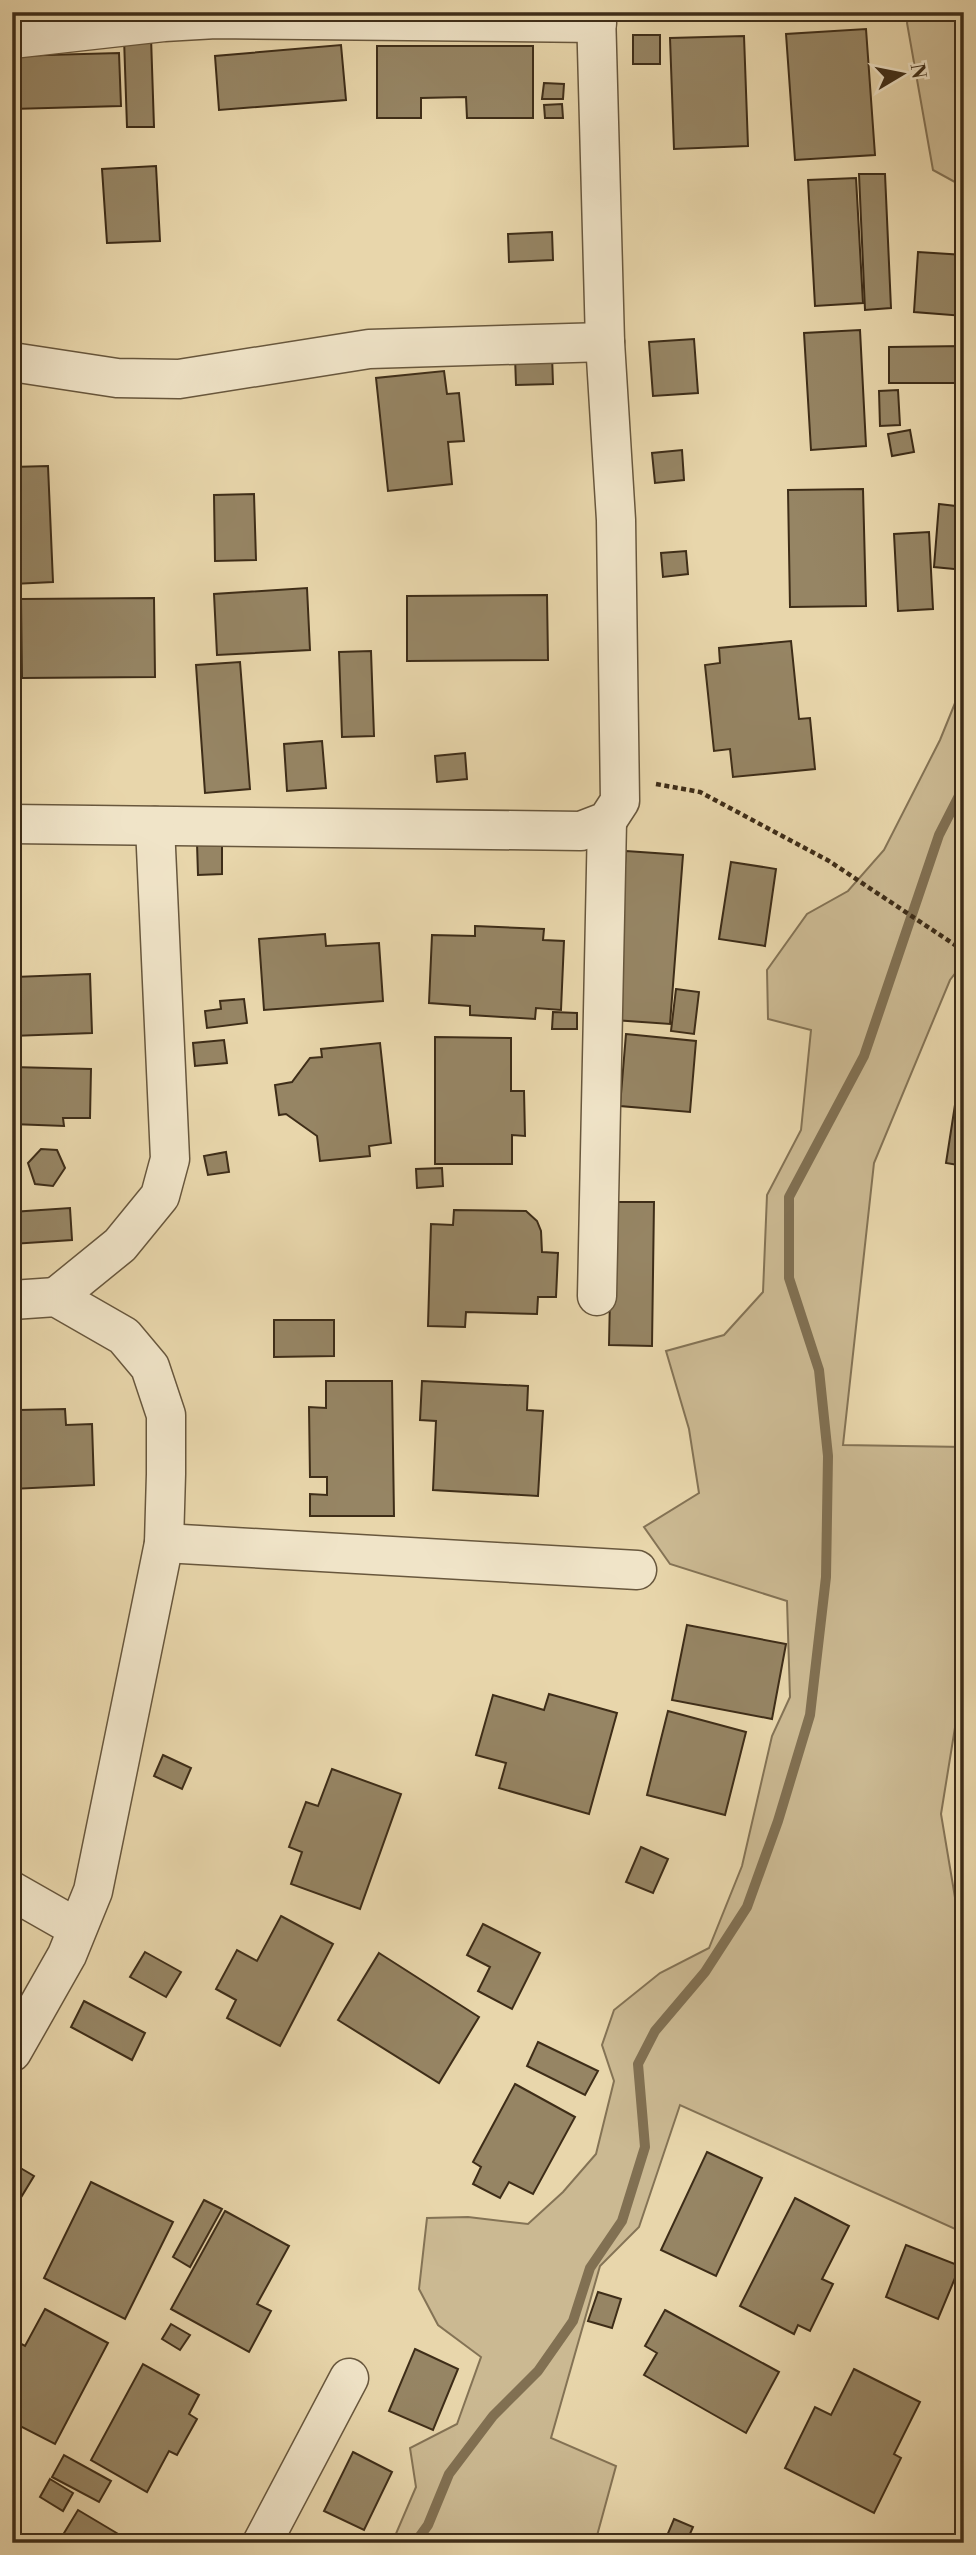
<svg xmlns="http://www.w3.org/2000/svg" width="976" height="2555" font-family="'Libre Bodoni',serif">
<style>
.green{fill:#cbb992;stroke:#847355;stroke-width:2}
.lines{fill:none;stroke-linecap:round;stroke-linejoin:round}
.stream{stroke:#817052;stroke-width:10}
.building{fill:#968564;stroke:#3e2d18;stroke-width:2}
.minor-casing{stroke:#68573d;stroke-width:41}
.path{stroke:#3e2d18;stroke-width:4.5;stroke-dasharray:5 3.5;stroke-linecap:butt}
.minor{stroke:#f0e4c8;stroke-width:38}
</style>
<rect width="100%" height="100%" fill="#e8d6ab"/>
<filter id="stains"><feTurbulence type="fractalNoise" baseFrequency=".00286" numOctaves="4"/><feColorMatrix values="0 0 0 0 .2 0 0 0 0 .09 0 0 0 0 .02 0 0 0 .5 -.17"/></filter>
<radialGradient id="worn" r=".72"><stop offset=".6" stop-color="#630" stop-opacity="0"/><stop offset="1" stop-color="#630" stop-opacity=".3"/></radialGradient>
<!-- green -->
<g class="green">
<polygon points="909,12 964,12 964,187 933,170 907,23"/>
<polygon points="964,681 964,962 950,980 874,1163 843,1445 964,1447 964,1672 941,1814 964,1951 964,2233 680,2105 639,2227 600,2266 551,2438 616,2466 595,2543 392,2543 416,2487 410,2448 457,2424 481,2357 438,2325 419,2289 427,2218 468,2217 528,2224 563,2192 596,2154 614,2081 602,2045 614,2010 660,1973 709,1948 742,1866 772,1736 790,1697 787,1601 670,1564 644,1527 699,1493 689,1429 666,1351 724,1335 763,1292 767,1195 801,1130 811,1030 768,1019 767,970 807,914 848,891 884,850 940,740"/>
</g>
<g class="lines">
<!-- stream -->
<polyline class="stream" points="415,2543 428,2525 449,2474 493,2416 538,2371 573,2321 590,2268 622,2221 645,2147 638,2064 655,2031 705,1972 747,1907 778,1821 810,1715 826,1577 828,1456 819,1370 789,1278 789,1197 864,1056 939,835 964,786"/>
</g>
<!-- building -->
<g class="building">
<polygon points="12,12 77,12 77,19 12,24"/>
<polygon points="866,29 875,155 795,160 786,34"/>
<rect x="633" y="35" width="27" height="29"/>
<polygon points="744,36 748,146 674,149 670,38"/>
<polygon points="151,37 154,127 127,127 124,38"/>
<polygon points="341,45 346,100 219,110 215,56"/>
<polygon points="377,46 533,46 533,118 467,118 466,97 421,98 421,118 377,118"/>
<polygon points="119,53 121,106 12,109 12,56"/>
<polygon points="544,83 564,84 563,99 542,99"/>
<polygon points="562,104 563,118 545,118 544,105"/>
<polygon points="156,166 160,241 107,243 102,169"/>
<polygon points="859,174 885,174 891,308 865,310"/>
<polygon points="856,178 863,303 815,306 808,180"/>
<polygon points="552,232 553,260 509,262 508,234"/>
<polygon points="918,252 964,255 964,316 914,312"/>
<polygon points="860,330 866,446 811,450 804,333"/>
<polygon points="694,339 698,393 653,396 649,342"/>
<polygon points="964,346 964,383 889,383 889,347"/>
<polygon points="552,355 553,384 516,385 515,357"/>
<polygon points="444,371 447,394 459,393 464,441 448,442 452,484 388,491 376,378"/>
<polygon points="898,390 900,425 880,426 879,391"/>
<polygon points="910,430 914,452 892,456 888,434"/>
<polygon points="682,450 684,480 655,483 652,453"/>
<polygon points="48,466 53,582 13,584 12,467"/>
<polygon points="863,489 866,606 790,607 788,490"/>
<polygon points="254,494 256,560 215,561 214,495"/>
<polygon points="939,504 964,507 964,570 934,567"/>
<polygon points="929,532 933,609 898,611 894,534"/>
<polygon points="686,551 688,574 663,577 661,553"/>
<polygon points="307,588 310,650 217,655 214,594"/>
<polygon points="547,595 548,660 407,661 407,596"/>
<polygon points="154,598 155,677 22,678 21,599"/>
<polygon points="791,641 799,719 810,718 815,769 733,777 730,749 714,751 705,665 720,663 719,648"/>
<polygon points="371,651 374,736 342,737 339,652"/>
<polygon points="240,662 250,789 205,793 196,665"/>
<polygon points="322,741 326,788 287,791 284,744"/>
<polygon points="465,753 467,779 437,782 435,756"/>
<polygon points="197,843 222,843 222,874 198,875"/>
<polygon points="626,851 683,855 670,1024 614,1020"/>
<polygon points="731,862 776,869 765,946 719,939"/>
<polygon points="475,926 544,929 543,940 564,941 561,1010 536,1008 535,1019 470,1015 470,1006 429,1003 432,935 475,936"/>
<polygon points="325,934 326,946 379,943 383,1001 264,1010 259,939"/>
<polygon points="12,954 14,954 15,977 90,974 92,1033 12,1036"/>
<polygon points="676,989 699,992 694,1034 671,1031"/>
<polygon points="244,999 247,1023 207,1028 205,1011 221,1009 220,1001"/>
<polygon points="553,1012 577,1013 577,1029 552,1029"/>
<polygon points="626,1034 696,1041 690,1112 620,1106"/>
<polygon points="435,1037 511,1038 511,1091 524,1091 525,1136 512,1135 512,1164 435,1164"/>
<polygon points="224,1040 227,1063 195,1066 193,1043"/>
<polygon points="380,1043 391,1143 369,1146 370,1156 320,1161 317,1136 286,1114 279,1115 275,1085 292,1082 310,1058 322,1057 321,1049"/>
<polygon points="12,1067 91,1069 90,1118 63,1118 64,1126 12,1124"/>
<polygon points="959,1079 964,1080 964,1166 946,1163"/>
<polygon points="41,1149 57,1150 65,1168 53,1186 35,1184 28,1163"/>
<polygon points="226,1152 229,1172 208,1175 204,1156"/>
<polygon points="442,1168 443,1186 417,1188 416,1169"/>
<polygon points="612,1202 654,1202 652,1346 609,1345"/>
<polygon points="70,1208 72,1240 12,1244 12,1212"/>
<polygon points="454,1210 526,1211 537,1221 541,1231 542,1252 558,1253 556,1297 538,1297 537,1314 466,1312 465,1327 428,1326 431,1224 453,1225"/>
<polygon points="274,1320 334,1320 334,1356 274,1357"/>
<polygon points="326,1381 392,1381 394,1516 310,1516 310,1494 327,1495 327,1477 310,1477 309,1407 326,1408"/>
<polygon points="422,1381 528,1386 527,1410 543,1411 538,1496 433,1490 436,1421 420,1420"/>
<polygon points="65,1409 66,1425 92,1424 94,1485 12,1489 12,1424 20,1423 19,1410"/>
<polygon points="687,1625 786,1644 772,1719 672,1700"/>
<polygon points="549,1694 617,1713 589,1814 499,1788 506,1763 476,1755 493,1695 544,1710"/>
<polygon points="668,1711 746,1732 725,1815 647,1795"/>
<polygon points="163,1755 191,1768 182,1789 154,1776"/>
<polygon points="332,1769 401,1794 360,1909 291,1884 302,1852 289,1847 306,1802 318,1806"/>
<polygon points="641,1847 668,1859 653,1893 626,1882"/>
<polygon points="281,1916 333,1944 280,2046 227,2018 236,2000 216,1989 237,1950 257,1961"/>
<polygon points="483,1924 540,1953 512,2009 478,1991 490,1967 467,1955"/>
<polygon points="145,1952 181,1972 166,1997 130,1977"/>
<polygon points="379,1953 479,2017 439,2083 338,2020"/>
<polygon points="84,2001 145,2033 132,2060 71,2027"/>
<polygon points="538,2042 598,2071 585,2095 527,2066"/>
<polygon points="515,2084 575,2117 533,2194 509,2182 500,2198 473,2184 481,2167 473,2162"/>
<polygon points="707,2152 762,2178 716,2276 661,2250"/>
<polygon points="12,2163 34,2176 14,2209 12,2208"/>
<polygon points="91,2182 173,2222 125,2319 44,2278"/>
<polygon points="795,2198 849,2226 822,2279 833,2284 810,2331 798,2325 794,2334 740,2306"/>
<polygon points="204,2200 222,2209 190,2267 173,2257"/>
<polygon points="225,2211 289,2246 257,2304 271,2311 249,2352 171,2309"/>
<polygon points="906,2245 960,2266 938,2319 886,2297"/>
<polygon points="598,2292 621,2299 612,2328 588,2321"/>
<polygon points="45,2309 108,2343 55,2444 12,2422 12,2339 25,2346"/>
<polygon points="665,2310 779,2372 746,2433 644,2375 657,2353 645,2346"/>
<polygon points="171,2324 190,2335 180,2350 162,2339"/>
<polygon points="415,2349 458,2369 433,2430 389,2411"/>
<polygon points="143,2364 199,2395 189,2414 197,2419 177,2455 169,2451 147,2492 91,2460"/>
<polygon points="854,2369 920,2402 894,2454 901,2458 874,2513 785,2468 815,2407 831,2415"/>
<polygon points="353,2452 392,2472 364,2530 324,2511"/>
<polygon points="64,2455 111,2481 99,2502 52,2477"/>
<polygon points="50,2479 73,2493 63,2511 40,2497"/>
<polygon points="78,2510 125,2538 122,2543 58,2543"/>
<polygon points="674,2519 693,2527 686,2543 664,2543"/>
</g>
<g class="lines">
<defs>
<g id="minor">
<polyline points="12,39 164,22 216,19 597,23"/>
<polyline points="12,362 117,378 179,379 369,349 605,342"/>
<polyline points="12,824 581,831 607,821 620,801 616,520 605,342 596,12"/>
<polyline points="597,1296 607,821"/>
<polyline points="56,1297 120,1245 160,1196 170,1159 155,826"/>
<polyline points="12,1300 56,1297 124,1336 150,1367 166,1415 166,1474 164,1543 93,1891 67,1955 12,2052"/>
<polyline points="164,1543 637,1570"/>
<polyline points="12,1891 77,1928"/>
<polyline points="262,2543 349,2378"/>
</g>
</defs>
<!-- minor casing -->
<use href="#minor" class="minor-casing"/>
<!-- path -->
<polyline class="path" points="656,784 700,792 829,861 964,951"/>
<!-- minor -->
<use href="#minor" class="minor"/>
</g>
<!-- margin -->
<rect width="976" height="2555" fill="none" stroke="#e8d6ab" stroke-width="42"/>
<rect x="14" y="14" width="948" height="2527" fill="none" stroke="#3e2d18" stroke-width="3.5"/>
<rect x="21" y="21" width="934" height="2513" fill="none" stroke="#3e2d18" stroke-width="2"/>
<!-- north arrow -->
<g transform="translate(902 74) rotate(80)" stroke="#f0e4c8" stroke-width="5" paint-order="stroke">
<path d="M0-5L12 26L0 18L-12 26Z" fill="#3e2d18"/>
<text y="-10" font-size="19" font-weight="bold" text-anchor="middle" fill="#3e2d18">N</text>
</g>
<rect width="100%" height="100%" filter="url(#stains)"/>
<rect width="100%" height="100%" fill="url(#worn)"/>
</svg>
